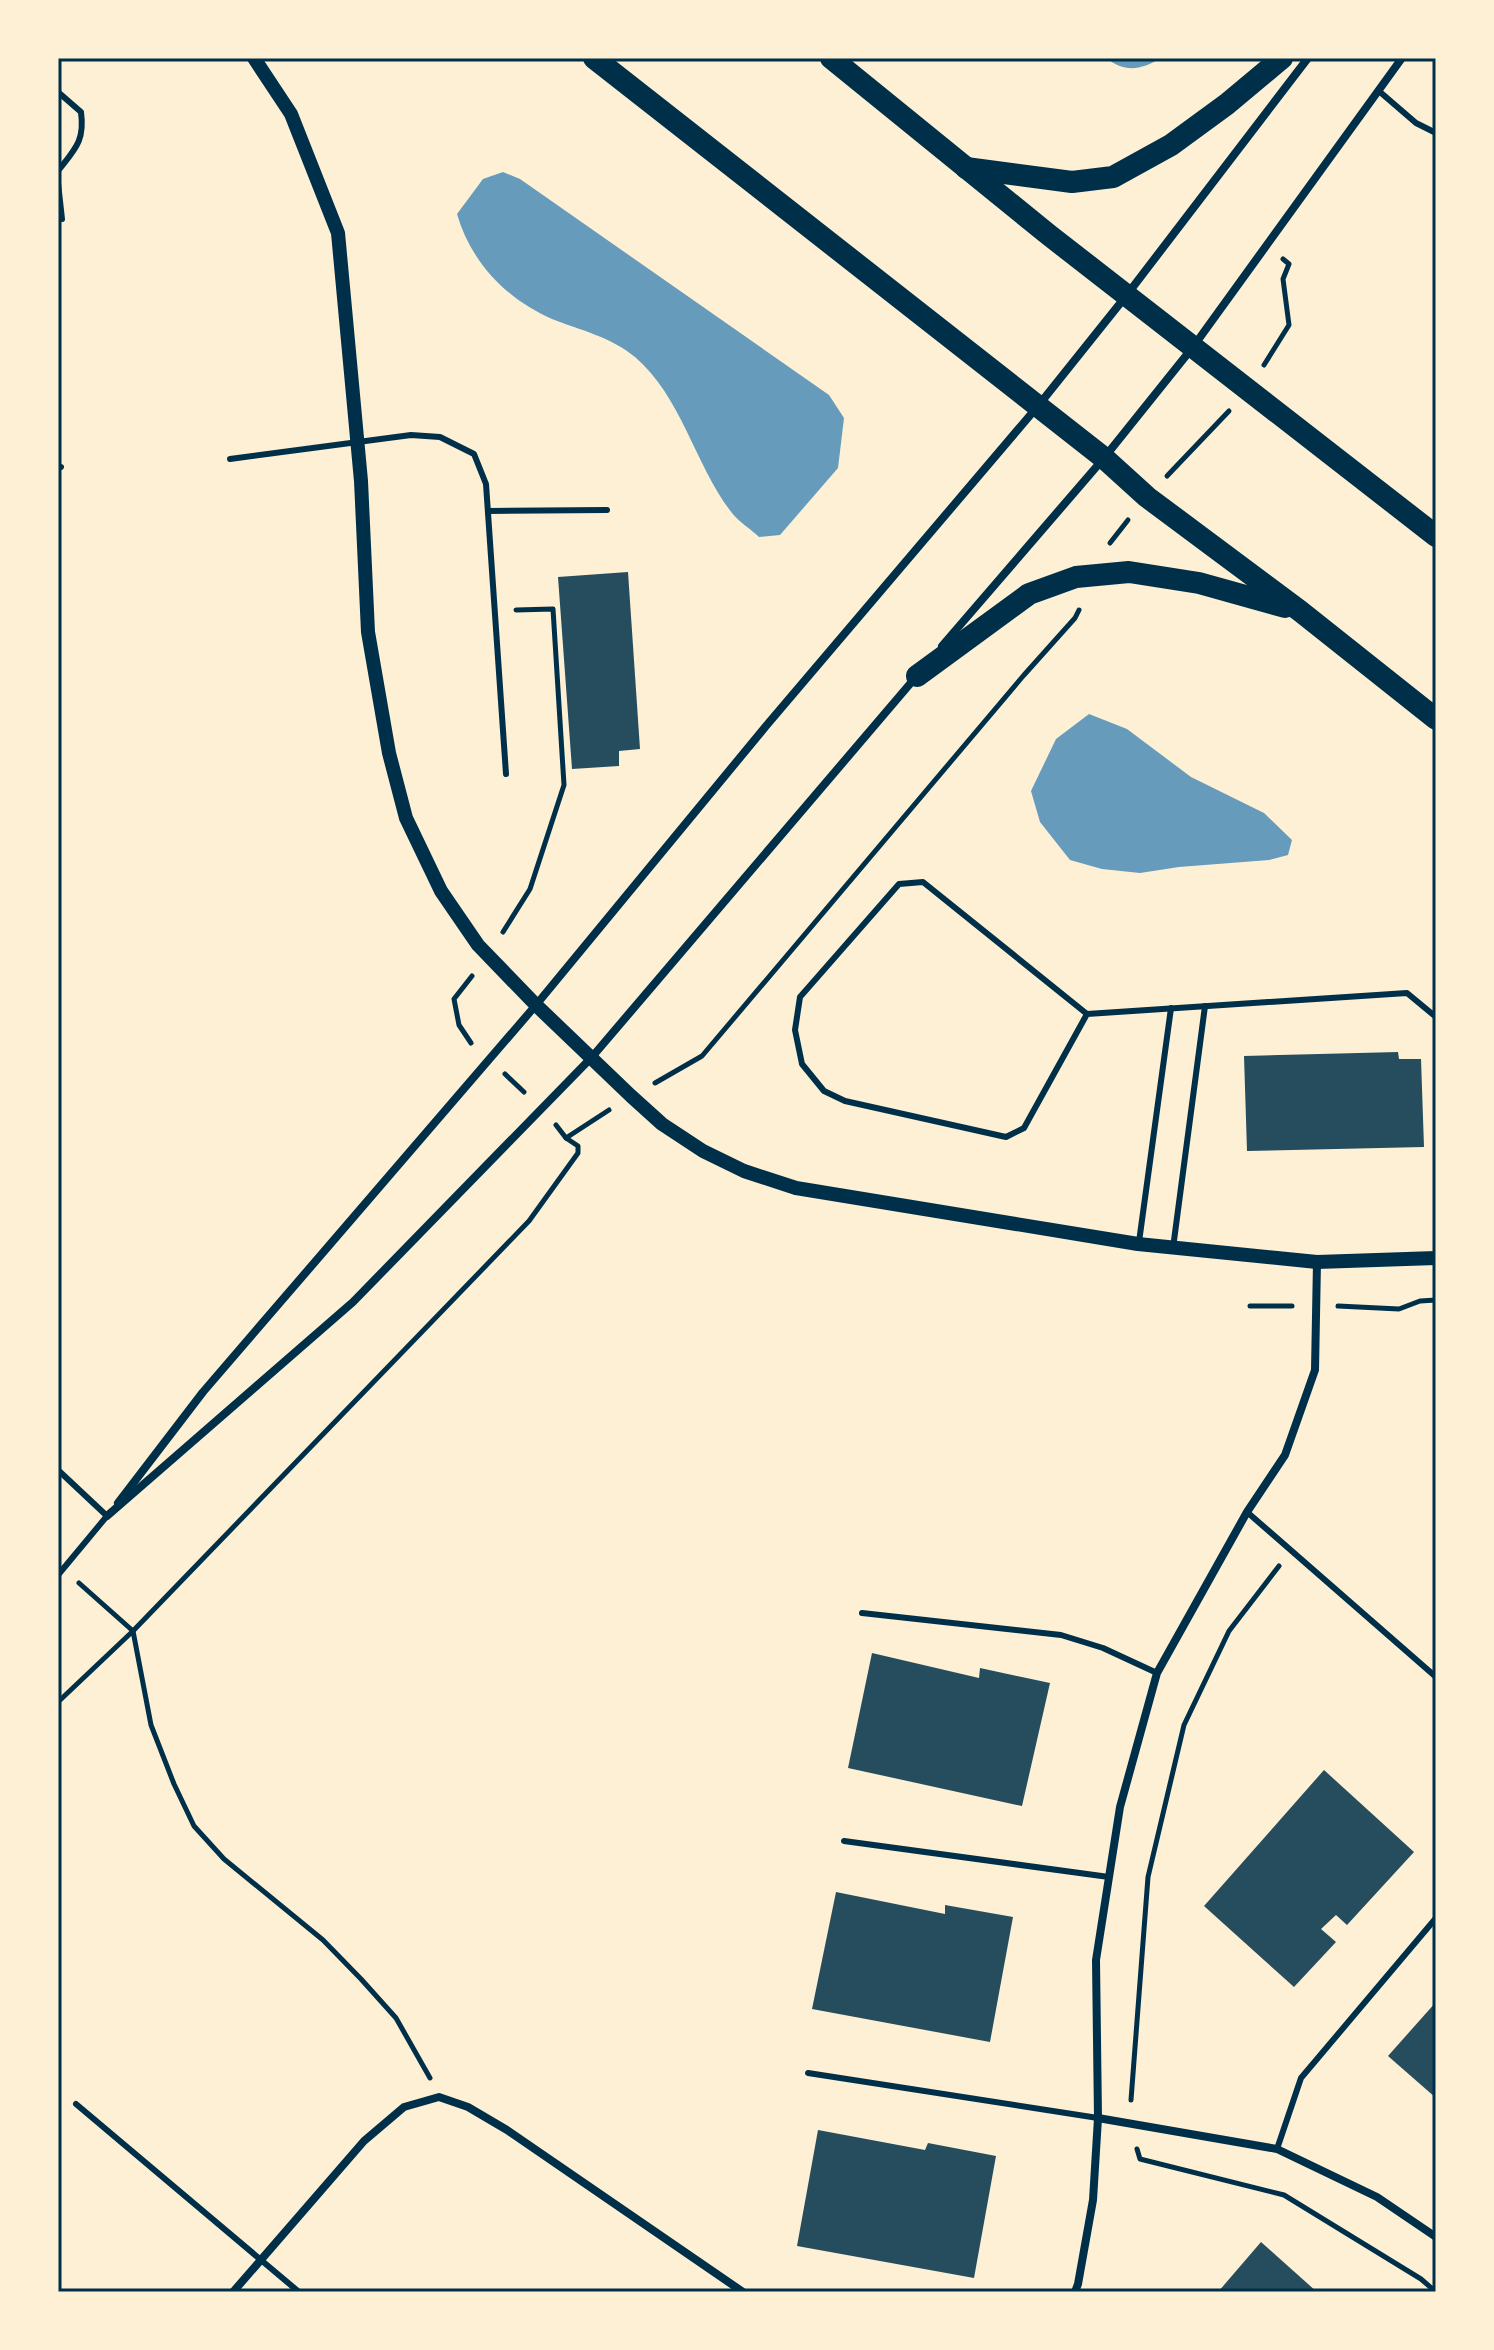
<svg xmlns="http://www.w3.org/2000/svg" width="1494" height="2350" font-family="Commissioner,sans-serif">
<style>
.water{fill:#669bbc}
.building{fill:#264d5e}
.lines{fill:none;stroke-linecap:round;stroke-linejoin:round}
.path{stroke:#003049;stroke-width:5}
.service{stroke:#003049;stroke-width:6}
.minor{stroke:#003049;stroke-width:8}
.tertiary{stroke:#003049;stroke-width:14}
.trunk{stroke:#003049;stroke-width:22}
.neatline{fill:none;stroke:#003049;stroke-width:3}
</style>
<rect width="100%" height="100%" fill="#fdf0d5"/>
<!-- water -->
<g class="water">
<path d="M1106,58H1161C1141,70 1125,73 1106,58Z"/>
<path d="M503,172L520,179L829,395L844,418L838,468L780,535L759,537C751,529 739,522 732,513C695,466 682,397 635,357C611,337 580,330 552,319C506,299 471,262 457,214L483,179Z"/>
<polygon points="1089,714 1127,729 1191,777 1264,813 1292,840 1288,855 1269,860 1179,867 1140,873 1102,869 1070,860 1040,822 1031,791 1056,739"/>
</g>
<!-- building -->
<g class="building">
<polygon points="628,572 640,749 619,751 619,766 572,769 558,577"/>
<polygon points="1398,1052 1399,1059 1421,1059 1424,1147 1247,1151 1244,1056"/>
<polygon points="872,1653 979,1678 980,1668 1050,1683 1022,1806 848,1768"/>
<polygon points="1324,1770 1414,1852 1347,1925 1336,1915 1321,1929 1336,1942 1294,1987 1204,1906"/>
<polygon points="836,1892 945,1914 945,1905 1013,1917 990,2042 812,2009"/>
<polygon points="1436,2002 1436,2098 1388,2056"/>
<polygon points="818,2130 925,2150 928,2143 996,2156 974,2278 797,2246"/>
<polygon points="1261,2242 1317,2292 1218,2292"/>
</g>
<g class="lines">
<!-- path -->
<g class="path">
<polyline points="1264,365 1289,325 1283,279 1289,264 1283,259"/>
<polyline points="1167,476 1229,411"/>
<polyline points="1110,543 1128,520"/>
<polyline points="503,932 530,889 564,785 553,609 516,610"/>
<polyline points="471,1043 459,1025 454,999 472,976"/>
<polyline points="505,1074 524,1092"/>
<polyline points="655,1083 702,1056 1024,675 1075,618 1079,610"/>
<polyline points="566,1138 609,1110"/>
<polyline points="1250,1306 1292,1306"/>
<polyline points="1338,1306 1399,1309 1420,1301 1436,1300"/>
<polyline points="79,1583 133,1631 151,1725 174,1784 194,1826 224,1859 323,1940 361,1979 396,2018 430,2078"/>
<polyline points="58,1702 133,1631 529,1221 578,1153 578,1146 566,1138 556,1125"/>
<polyline points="1131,2100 1148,1877 1184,1725 1229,1631 1279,1566"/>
<polyline points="1137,2149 1140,2159 1284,2195 1421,2279 1436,2292"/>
</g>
<!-- service -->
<g class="service">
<path d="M58,92L81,112C85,141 75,149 58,171"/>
<polyline points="1380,92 1416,123 1436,133"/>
<polyline points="58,183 62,219"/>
<polyline points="230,459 411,435 440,437 474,454 486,484 506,774"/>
<polyline points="58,466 61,467"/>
<polyline points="488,511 607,510"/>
<polyline points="1087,1014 1024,1128 1006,1137 845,1101 824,1091 802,1064 795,1030 800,997 899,884 923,882 1087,1014 1407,993 1436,1017"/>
<polyline points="1139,1242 1171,1008"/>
<polyline points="1173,1248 1205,1006"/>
<polyline points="58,1470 107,1516 58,1575"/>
<polyline points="1247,1512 1436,1677"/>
<polyline points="862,1613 1061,1635 1103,1648 1157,1673"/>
<polyline points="844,1841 1109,1877"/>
<polyline points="808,2073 1098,2118"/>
<polyline points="76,2104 299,2292"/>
<polyline points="1277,2149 1301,2078 1436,1918"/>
</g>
<!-- minor -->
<g class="minor">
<polyline points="942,646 1104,458 1193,347 1402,58"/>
<polyline points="118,1503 203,1392 536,1005 766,726 1038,406 1126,296 1308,58"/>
<polyline points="107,1516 353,1302 592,1057 915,678"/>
<polyline points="1098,2118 1277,2149 1377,2197 1436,2237"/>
<polyline points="233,2292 364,2141 404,2107 439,2097 468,2107 507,2130 743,2292"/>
<polyline points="1075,2292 1078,2284 1093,2200 1098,2118 1096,1960 1120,1807 1157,1673 1247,1512 1285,1455 1315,1370 1317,1262"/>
</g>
<!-- tertiary -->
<polyline class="tertiary" points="254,58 291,114 338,233 361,481 368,632 389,753 406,818 441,891 478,945 536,1005 631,1096 662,1124 703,1151 744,1171 796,1188 1138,1244 1317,1262 1436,1258"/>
<!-- trunk -->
<g class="trunk">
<polyline points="594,58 1104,458 1147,497 1300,611 1436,719"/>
<polyline points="831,58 1049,235 1436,536"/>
<polyline points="966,168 1072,182 1113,177 1171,145 1227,104 1282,58"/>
<polyline points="917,676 1029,594 1076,577 1129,572 1199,583 1285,607"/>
</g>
</g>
<!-- border -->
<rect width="1494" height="2350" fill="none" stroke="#fdf0d5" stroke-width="120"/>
<rect x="60" y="60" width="1374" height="2230" class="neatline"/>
</svg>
